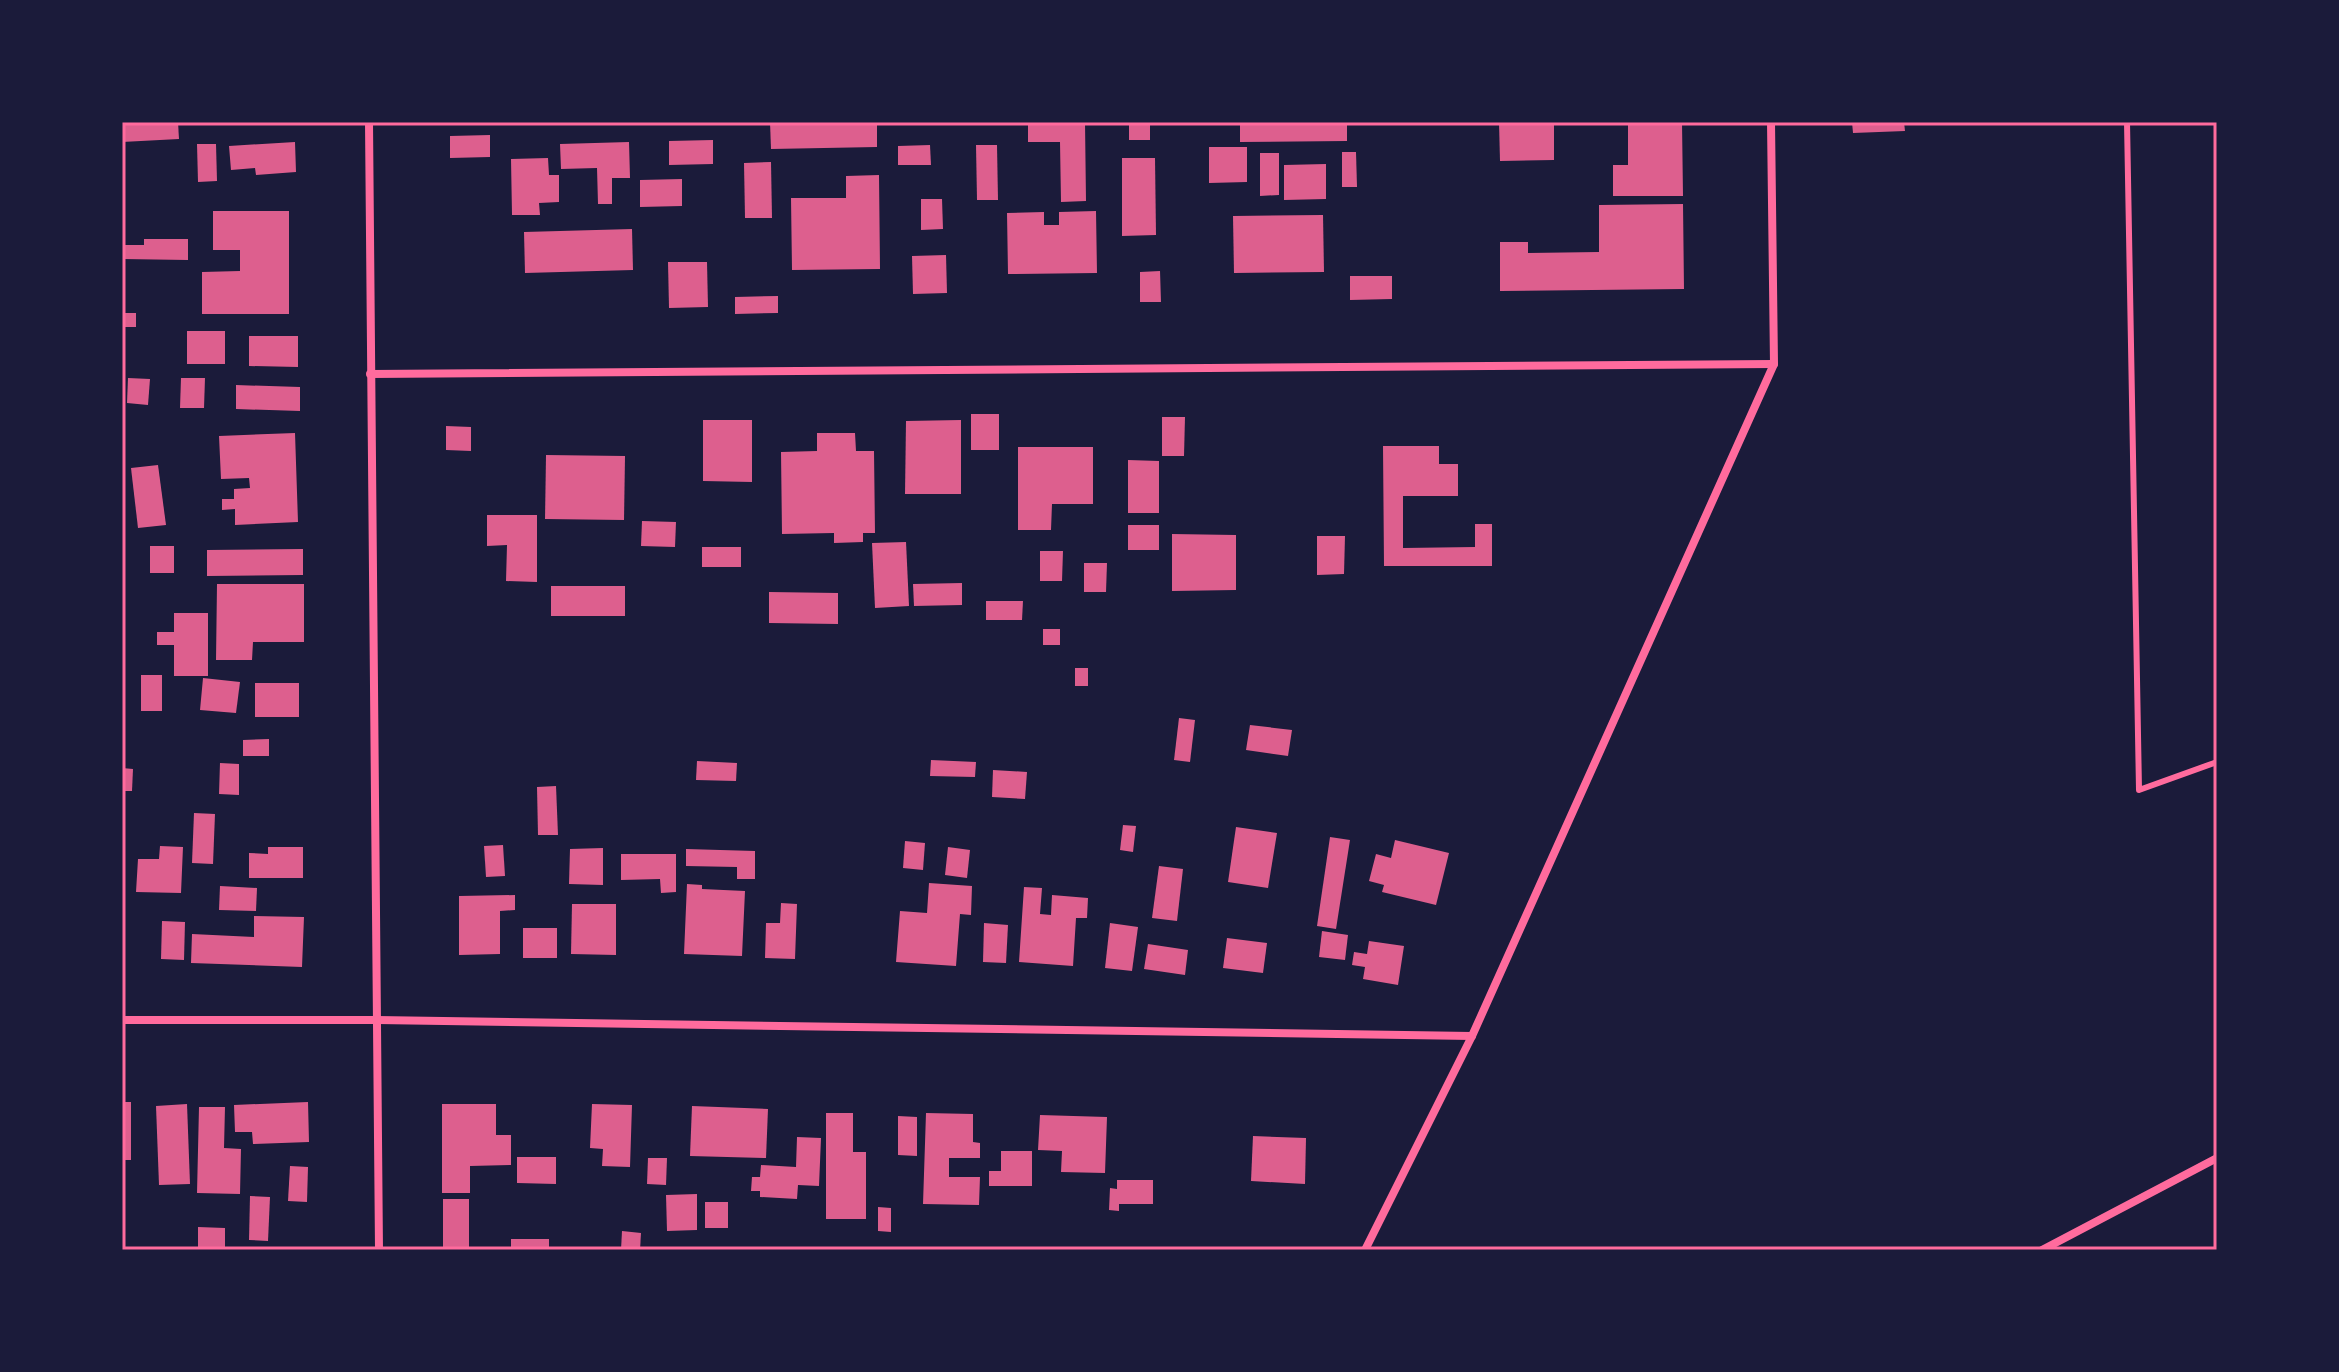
<svg xmlns="http://www.w3.org/2000/svg" width="2339" height="1372" font-family="Roboto,sans-serif">
<style>
.building{fill:#dd5f8e}
.lines{fill:none;stroke-linecap:round;stroke-linejoin:round}
.service{stroke:#ff6b9d;stroke-width:6}
.minor{stroke:#ff6b9d;stroke-width:8}
.neatline{fill:none;stroke:#ff6b9d;stroke-width:3}
</style>
<rect width="100%" height="100%" fill="#1b1b3a"/>
<!-- building -->
<g class="building">
<polygon points="122,122 178,122 179,139 122,142"/>
<polygon points="770,122 877,122 877,147 771,149"/>
<polygon points="1028,122 1085,122 1086,201 1061,202 1060,142 1028,142"/>
<rect x="1129" y="122" width="21" height="18"/>
<polygon points="1240,122 1347,122 1347,141 1240,142"/>
<polygon points="1499,122 1554,122 1554,160 1500,161"/>
<polygon points="1628,122 1682,122 1683,196 1613,196 1613,165 1628,165"/>
<polygon points="1852,122 1904,122 1905,131 1853,133"/>
<polygon points="490,135 490,157 450,158 450,136"/>
<polygon points="713,140 713,164 669,165 669,141"/>
<polygon points="295,142 296,172 256,175 255,168 231,170 229,146"/>
<polygon points="629,142 630,178 612,178 612,204 598,204 597,168 561,169 560,144"/>
<polygon points="197,144 216,144 217,181 198,182"/>
<polygon points="930,145 931,165 898,165 898,146"/>
<polygon points="976,145 997,145 998,200 977,200"/>
<polygon points="1209,147 1247,147 1247,182 1209,183"/>
<polygon points="1342,152 1356,152 1357,187 1342,187"/>
<polygon points="1260,153 1279,153 1279,195 1260,196"/>
<polygon points="548,158 549,175 559,175 559,202 539,203 540,215 512,215 511,159"/>
<polygon points="1122,158 1155,158 1156,235 1122,236"/>
<polygon points="771,162 772,218 745,218 744,163"/>
<polygon points="1326,164 1326,199 1284,200 1284,165"/>
<polygon points="879,175 880,269 792,270 791,198 846,198 846,176"/>
<polygon points="682,179 682,206 640,207 640,180"/>
<polygon points="921,199 942,199 943,229 921,230"/>
<polygon points="1683,204 1684,289 1500,291 1500,242 1528,242 1528,253 1599,252 1599,205"/>
<polygon points="213,211 289,211 289,314 202,314 202,272 240,271 240,250 213,250"/>
<polygon points="1096,211 1097,273 1008,274 1007,213 1044,212 1044,225 1059,225 1059,212"/>
<polygon points="1323,215 1324,272 1234,273 1233,216"/>
<polygon points="632,229 633,270 525,273 524,232"/>
<polygon points="144,239 188,239 188,260 122,259 122,245 144,245"/>
<polygon points="946,255 947,293 913,294 912,256"/>
<polygon points="668,262 707,262 708,307 669,308"/>
<polygon points="1160,271 1161,302 1140,302 1140,272"/>
<polygon points="1350,276 1392,276 1392,299 1350,300"/>
<polygon points="778,296 778,313 735,314 735,297"/>
<rect x="122" y="313" width="14" height="14"/>
<rect x="187" y="331" width="38" height="33"/>
<polygon points="249,336 298,336 298,367 249,366"/>
<polygon points="128,378 150,379 148,405 127,403"/>
<polygon points="181,378 205,378 204,408 180,408"/>
<polygon points="236,385 300,387 300,411 236,409"/>
<rect x="971" y="414" width="28" height="36"/>
<polygon points="1162,417 1185,417 1184,456 1162,456"/>
<polygon points="703,420 752,420 752,482 703,481"/>
<polygon points="961,420 961,494 905,494 906,421"/>
<polygon points="446,426 471,427 471,451 446,450"/>
<polygon points="295,433 298,522 235,525 235,509 222,510 222,499 234,499 234,489 250,488 249,478 221,479 219,436"/>
<polygon points="817,433 855,433 856,451 874,451 875,533 863,533 863,542 834,543 834,533 782,534 781,452 817,451"/>
<polygon points="1383,446 1439,446 1439,464 1458,464 1458,496 1403,496 1403,548 1475,547 1475,524 1492,524 1492,566 1384,566"/>
<polygon points="1018,447 1093,447 1093,504 1052,504 1051,530 1018,530"/>
<polygon points="546,455 625,456 624,520 545,519"/>
<polygon points="1128,460 1159,461 1159,513 1128,513"/>
<polygon points="158,465 166,525 138,528 131,468"/>
<polygon points="487,515 537,515 537,582 506,581 507,545 487,546"/>
<polygon points="642,521 676,522 675,547 641,546"/>
<rect x="1128" y="525" width="31" height="25"/>
<polygon points="1172,534 1236,535 1236,590 1172,591"/>
<polygon points="1317,536 1345,536 1344,574 1317,575"/>
<polygon points="906,542 909,606 875,608 872,543"/>
<rect x="150" y="546" width="24" height="27"/>
<rect x="702" y="547" width="39" height="20"/>
<polygon points="303,549 303,575 207,576 207,550"/>
<polygon points="1040,551 1063,551 1062,581 1040,581"/>
<polygon points="1084,563 1107,563 1106,592 1084,592"/>
<polygon points="962,583 962,605 914,606 913,584"/>
<polygon points="217,584 304,584 304,642 253,642 252,660 216,660"/>
<rect x="551" y="586" width="74" height="30"/>
<polygon points="769,592 838,593 838,624 769,623"/>
<polygon points="986,601 1023,601 1022,620 986,620"/>
<polygon points="174,613 208,613 208,676 174,676 174,645 157,645 157,632 174,632"/>
<rect x="1043" y="629" width="17" height="16"/>
<rect x="1075" y="668" width="13" height="18"/>
<rect x="141" y="675" width="21" height="36"/>
<polygon points="203,678 240,682 236,713 200,710"/>
<rect x="255" y="683" width="44" height="34"/>
<polygon points="1179,718 1195,720 1190,762 1174,760"/>
<polygon points="1250,725 1292,730 1288,756 1246,750"/>
<polygon points="269,739 269,756 243,756 243,740"/>
<polygon points="931,760 976,762 975,777 930,776"/>
<polygon points="697,761 737,763 736,781 696,780"/>
<polygon points="220,763 239,764 239,795 219,794"/>
<polygon points="122,768 133,769 132,791 122,791"/>
<polygon points="993,770 1027,772 1025,799 992,797"/>
<polygon points="556,786 558,835 538,835 537,787"/>
<polygon points="194,813 215,814 213,864 192,863"/>
<polygon points="1123,825 1136,826 1133,852 1120,850"/>
<polygon points="1236,827 1277,833 1268,888 1228,882"/>
<polygon points="1330,837 1350,840 1336,929 1317,926"/>
<polygon points="1395,840 1449,853 1436,905 1382,892 1384,885 1369,881 1376,854 1391,858"/>
<polygon points="905,841 925,843 923,870 903,868"/>
<polygon points="503,845 505,876 486,877 484,846"/>
<polygon points="160,846 183,847 181,893 136,892 138,859 159,859"/>
<polygon points="268,847 303,847 303,878 249,878 249,853 268,854"/>
<polygon points="948,847 970,850 967,878 945,875"/>
<polygon points="603,848 603,885 569,884 570,849"/>
<polygon points="686,849 755,851 755,879 737,879 737,867 686,866"/>
<polygon points="621,854 676,854 676,892 661,893 660,879 621,880"/>
<polygon points="1159,866 1183,869 1177,921 1152,918"/>
<polygon points="929,883 972,886 971,915 960,914 956,966 896,962 900,911 927,913"/>
<polygon points="687,884 702,885 702,889 745,891 742,956 684,954"/>
<polygon points="220,886 257,888 256,911 219,910"/>
<polygon points="1024,887 1042,888 1040,914 1051,915 1052,895 1088,898 1087,918 1076,918 1073,966 1019,962"/>
<polygon points="515,895 515,910 500,911 500,954 459,955 459,896"/>
<polygon points="781,903 797,904 795,959 765,958 766,923 780,923"/>
<polygon points="572,904 616,904 616,955 571,954"/>
<polygon points="254,916 304,917 302,967 191,963 192,934 254,937"/>
<polygon points="162,921 185,922 184,960 161,959"/>
<polygon points="984,923 1008,925 1006,963 983,962"/>
<polygon points="1110,923 1138,927 1132,971 1105,968"/>
<rect x="523" y="928" width="34" height="30"/>
<polygon points="1322,931 1348,935 1345,960 1319,957"/>
<polygon points="1227,938 1267,943 1263,973 1223,968"/>
<polygon points="1369,941 1404,946 1398,985 1363,979 1365,967 1352,965 1354,952 1367,954"/>
<polygon points="1148,944 1188,950 1185,975 1144,969"/>
<rect x="122" y="1102" width="9" height="58"/>
<polygon points="308,1102 309,1142 253,1144 252,1132 235,1132 234,1105"/>
<polygon points="187,1104 190,1184 159,1185 156,1106"/>
<polygon points="442,1104 496,1104 496,1135 511,1135 511,1165 470,1166 470,1193 442,1193"/>
<polygon points="592,1104 632,1105 630,1167 602,1166 603,1149 590,1148"/>
<polygon points="692,1106 768,1109 766,1158 690,1156"/>
<polygon points="199,1107 225,1107 224,1148 241,1149 240,1194 197,1193"/>
<polygon points="826,1113 853,1113 853,1152 866,1152 866,1219 826,1219"/>
<polygon points="926,1113 973,1114 973,1142 980,1143 980,1158 949,1158 949,1177 980,1177 979,1205 923,1204"/>
<polygon points="1040,1115 1107,1117 1105,1173 1061,1172 1062,1151 1038,1150"/>
<polygon points="898,1116 917,1117 917,1156 898,1155"/>
<polygon points="1253,1136 1306,1138 1305,1184 1251,1181"/>
<polygon points="797,1137 821,1138 819,1186 798,1185 797,1199 760,1197 760,1191 751,1191 752,1177 760,1177 761,1165 796,1167"/>
<polygon points="1001,1151 1032,1151 1032,1186 989,1186 989,1171 1001,1171"/>
<polygon points="517,1157 556,1157 556,1184 517,1183"/>
<polygon points="648,1158 667,1158 666,1185 647,1184"/>
<polygon points="290,1166 308,1167 307,1202 288,1201"/>
<polygon points="1117,1180 1153,1180 1153,1204 1119,1204 1119,1211 1109,1210 1110,1188 1117,1189"/>
<polygon points="697,1194 697,1230 667,1231 666,1195"/>
<polygon points="250,1196 270,1197 268,1241 249,1240"/>
<polygon points="443,1199 469,1199 469,1248 443,1249"/>
<rect x="705" y="1202" width="23" height="26"/>
<polygon points="878,1207 891,1208 891,1232 878,1231"/>
<polygon points="198,1227 225,1228 225,1250 198,1250"/>
<polygon points="622,1231 641,1233 640,1250 621,1250"/>
<rect x="511" y="1239" width="38" height="11"/>
</g>
<g class="lines">
<!-- service -->
<polyline class="service" points="2127,122 2139,790 2217,762"/>
<!-- minor -->
<g class="minor">
<polyline points="369,122 379,1250"/>
<polyline points="370,374 1774,364"/>
<polyline points="122,1020 377,1020 1472,1036"/>
<polyline points="1365,1250 1472,1036 1774,364 1771,122"/>
<polyline points="2042,1250 2217,1158"/>
</g>
</g>
<!-- border -->
<rect width="2339" height="1372" fill="none" stroke="#1b1b3a" stroke-width="248"/>
<rect x="124" y="124" width="2091" height="1124" class="neatline"/>
</svg>
